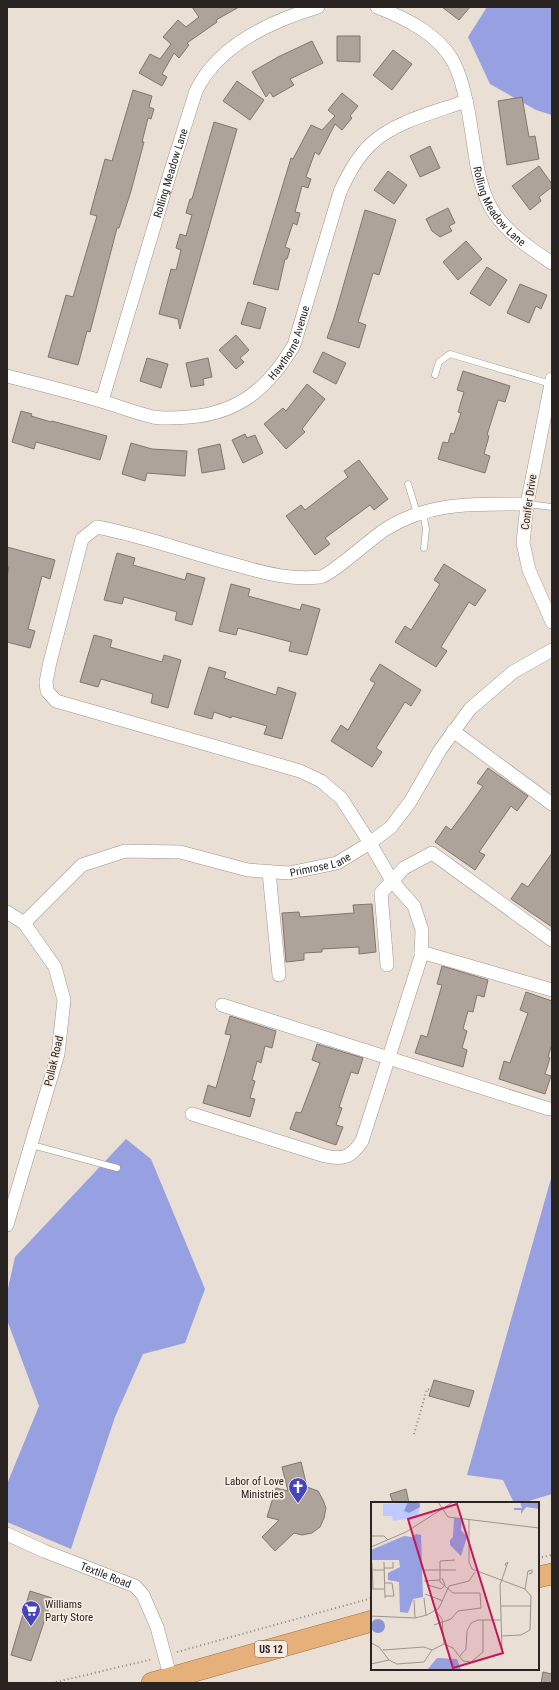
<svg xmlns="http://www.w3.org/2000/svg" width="559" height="1690" font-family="'Roboto Condensed',sans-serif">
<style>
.forest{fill:#97a1e2}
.building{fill:#aea39a;stroke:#80766d}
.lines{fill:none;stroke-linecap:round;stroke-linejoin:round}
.service-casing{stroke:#9e948a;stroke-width:7}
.minor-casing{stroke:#9e948a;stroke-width:14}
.trunk-casing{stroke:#a07245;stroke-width:22}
.path{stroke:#8d857f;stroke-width:2;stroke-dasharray:1 3;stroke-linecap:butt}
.service{stroke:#fff;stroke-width:6}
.minor{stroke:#fff;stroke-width:13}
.trunk{stroke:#e6b07a;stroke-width:21}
.labels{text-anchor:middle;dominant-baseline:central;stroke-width:3.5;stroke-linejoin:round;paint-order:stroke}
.shield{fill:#f8ece2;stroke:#67605b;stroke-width:1}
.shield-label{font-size:10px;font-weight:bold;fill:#292421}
.street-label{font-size:11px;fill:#292421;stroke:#f8ece2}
.poi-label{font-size:11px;fill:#292421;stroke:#f8ece2;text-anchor:end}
.inset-road{fill:none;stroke:#9d948d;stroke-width:1}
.view{fill:#c2185b;fill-opacity:0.15;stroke:#c2185b;stroke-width:2}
.inset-edge{fill:none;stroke:#292421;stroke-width:2}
</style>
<rect width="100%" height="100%" fill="#eadfd5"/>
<!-- forest -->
<g class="forest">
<polygon points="487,7 552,7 552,115 536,110 490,84 468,37"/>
<polygon points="126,1139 151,1159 205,1289 185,1343 143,1354 115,1417 71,1549 7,1522 7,1484 39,1406 7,1320 7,1293 15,1257"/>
<polygon points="552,1175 552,1494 522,1503 514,1503 503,1480 467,1475"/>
</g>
<!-- building -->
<g class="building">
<polygon points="192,7 239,7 216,20 217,22 187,43 189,45 179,58 174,53 162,74 167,77 162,86 139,73 150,54 160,59 171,44 163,37 178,20 186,27 199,17"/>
<polygon points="442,7 470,7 459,20"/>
<polygon points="337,36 360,36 360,62 337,61"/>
<polygon points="312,41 323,63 290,79 294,85 273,97 270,92 266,97 252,72 278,57"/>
<polygon points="393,50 412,64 392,90 373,75"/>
<polygon points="237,81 264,100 250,120 223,101"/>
<polygon points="133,90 152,96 149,107 154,109 151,119 148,118 142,142 144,142 131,191 119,228 117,228 90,332 87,331 78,365 48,357 66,295 73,297 97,216 90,214 105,159 112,161"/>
<polygon points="342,93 358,106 350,116 352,118 342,130 335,124 319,155 315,152 306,177 311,179 308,188 302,186 295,212 300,213 297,225 293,223 285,247 290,249 287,259 285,259 278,290 253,284 291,158 293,159 311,125 322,130 335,116 328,110"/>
<polygon points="522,97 529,137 535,136 539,159 507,165 498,101"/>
<polygon points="214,122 237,129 180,329 178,319 159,314 171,269 176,270 181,250 176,248 180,234 186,236 192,215 186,213 190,199 192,199"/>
<polygon points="430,146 440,168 420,177 410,156"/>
<polygon points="539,166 552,184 552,187 539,197 541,201 530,210 512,186"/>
<polygon points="388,171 407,185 394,204 374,190"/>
<polygon points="448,208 455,223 449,226 452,231 440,237 432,231 426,219"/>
<polygon points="365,210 396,220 379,275 373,273 358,322 366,325 359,348 327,338 335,315"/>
<polygon points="466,241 482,259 458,280 443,262"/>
<polygon points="487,267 507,280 490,306 470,293"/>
<polygon points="520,284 547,295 541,309 536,306 529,323 507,313"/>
<polygon points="248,302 266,308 260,329 241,324"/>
<polygon points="236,335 249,350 240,358 244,362 236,369 219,350"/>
<polygon points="323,352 346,363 336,384 313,372"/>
<polygon points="147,358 168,364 161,388 140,381"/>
<polygon points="208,358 212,377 203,379 204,385 191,387 186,363"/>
<polygon points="463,371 510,386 505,402 498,400 487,435 489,436 484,454 490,456 485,473 438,459 443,442 448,443 451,433 454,434 461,413 458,412 464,392 457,390"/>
<polygon points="307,384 325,399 302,429 305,432 286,449 264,424 283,408 286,411"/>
<polygon points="21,411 32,414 31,416 51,422 52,421 107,436 100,460 36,442 34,449 12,442"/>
<polygon points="245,434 247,438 255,435 263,453 243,463 232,440"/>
<polygon points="131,443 152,449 187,451 185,476 147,473 145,481 122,474"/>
<polygon points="220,444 225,469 202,473 198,449"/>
<polygon points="359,460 388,499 374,510 370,505 325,538 330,544 315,555 286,516 301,505 305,510 348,477 344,471"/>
<polygon points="7,547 55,560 50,579 42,576 28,629 35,631 30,648 7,642 7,576 9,567 7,566"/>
<polygon points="117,553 135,558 133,565 185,580 187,573 205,578 192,625 175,620 177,612 124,597 122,604 104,600"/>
<polygon points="444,564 486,590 475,606 469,602 441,647 447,651 436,667 395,642 405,626 411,630 440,584 434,580"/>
<polygon points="231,584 250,589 248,596 300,610 302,604 320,609 307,655 289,651 291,642 238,628 236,635 219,631"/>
<polygon points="94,635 112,640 110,647 162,662 164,655 181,660 168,708 151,703 153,694 101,679 98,687 80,682"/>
<polygon points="380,664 421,690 411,706 405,702 376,748 382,752 372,767 331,741 341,725 348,730 375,683 370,680"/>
<polygon points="209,667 226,672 224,678 276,695 278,687 296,693 282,739 264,734 267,726 232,716 231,718 214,712 212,719 194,714"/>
<polygon points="488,768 528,796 517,811 511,806 479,852 485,855 475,870 435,842 446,826 451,830 466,810 483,786 477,783"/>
<polygon points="552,853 552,927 511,899 522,883 528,887"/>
<polygon points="372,904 376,952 359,954 359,947 322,949 322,952 304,953 304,960 286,962 282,913 299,912 300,917 354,913 353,905"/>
<polygon points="442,966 488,980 484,997 477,995 473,1012 468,1011 463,1029 467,1031 462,1048 467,1050 463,1067 415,1053 421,1035 427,1037 442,985 437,984"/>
<polygon points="526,992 552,1001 552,1044 548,1057 550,1058 545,1074 551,1076 545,1094 499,1079 504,1061 510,1063 528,1013 520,1010"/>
<polygon points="230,1016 276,1031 272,1048 265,1046 261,1063 257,1061 252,1080 255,1081 250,1098 255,1099 250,1117 203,1103 208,1085 216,1088 231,1035 225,1034"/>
<polygon points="317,1044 363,1058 358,1074 351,1072 339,1107 342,1108 336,1125 343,1127 336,1145 290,1129 296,1112 301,1113 320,1063 312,1060"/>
<polygon points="434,1380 474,1391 469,1407 429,1396"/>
<polygon points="301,1462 307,1487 318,1491 323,1500 326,1508 324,1518 320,1527 312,1533 302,1535 294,1533 275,1551 262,1537 279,1520 267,1517 276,1488 288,1491 282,1467"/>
<polygon points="406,1489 409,1503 393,1503 390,1494"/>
<polygon points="30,1591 52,1598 31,1661 11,1655"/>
<polygon points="543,1672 552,1674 552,1683 541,1683"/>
</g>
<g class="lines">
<defs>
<g id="service">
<polyline points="435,375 439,362 450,354 551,384"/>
<polyline points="408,484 417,513"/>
<polyline points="527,504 552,507"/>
<polyline points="423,512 426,529 424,548"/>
<polyline points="32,1145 117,1168"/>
</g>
<g id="minor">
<path id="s1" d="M377,7C405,18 439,34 454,63C466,87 471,127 475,154C478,173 483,198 495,214C510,235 531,249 552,263"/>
<path id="s2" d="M7,376C38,384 70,392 101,401C118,406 135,413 153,417C164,419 178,418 189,417C240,413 269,387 294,345L340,192C348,174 357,157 371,144C395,121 436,112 466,101"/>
<polyline points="552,379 527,504 523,543 529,570 552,622"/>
<path id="s3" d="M102,401L171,170L196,91C218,45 271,21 318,7"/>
<polyline points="453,731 552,804"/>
<polyline points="269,872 279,975"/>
<polyline points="7,912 24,923 55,967 64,1000 58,1054 7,1225"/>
<path id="s4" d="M24,923L82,865L125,851L180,852L248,870L289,873L337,863L370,843L391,827L410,802L440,750L470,709L513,672L552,650"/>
<polyline points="421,952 552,990"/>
<polyline points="387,965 381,893 404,868 432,853 552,940"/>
<polyline points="222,1005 549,1109"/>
<path d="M192,1114L325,1156C345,1160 351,1157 362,1141L421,957L422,930L414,906L392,881L370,843L341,798L321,781L300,771L56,701L47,691L46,682L50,662L82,539L97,527C145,536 192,554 240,566C268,574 291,580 320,577C330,576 374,536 386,529C430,501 477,504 527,504"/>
<path id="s5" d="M7,1534L44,1551L135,1586L143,1595L157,1627L172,1683"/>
</g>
<g id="trunk">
<polyline points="538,1577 552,1574"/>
<polyline points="152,1683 372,1621"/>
</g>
</defs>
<!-- service casing -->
<use href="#service" class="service-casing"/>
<!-- minor casing -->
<use href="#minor" class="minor-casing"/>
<!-- trunk casing -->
<use href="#trunk" class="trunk-casing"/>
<!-- path -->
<g class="path">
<polyline points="414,1434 427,1389 431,1390"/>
<polyline points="538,1558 552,1555"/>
<polyline points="177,1652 372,1598"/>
<polyline points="52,1683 153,1659"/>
</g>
<!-- service -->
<use href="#service" class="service"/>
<!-- minor -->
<use href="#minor" class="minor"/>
<!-- trunk -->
<use href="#trunk" class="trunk"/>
</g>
<!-- icons -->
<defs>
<symbol id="church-pin" viewBox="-11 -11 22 30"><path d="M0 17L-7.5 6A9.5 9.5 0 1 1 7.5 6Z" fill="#4546bb" stroke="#f8ece2"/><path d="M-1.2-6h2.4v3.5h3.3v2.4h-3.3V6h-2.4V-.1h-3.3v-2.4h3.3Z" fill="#fff"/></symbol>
<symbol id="supermarket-pin" viewBox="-11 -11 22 30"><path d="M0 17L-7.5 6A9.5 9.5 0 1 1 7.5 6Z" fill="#4546bb" stroke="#f8ece2"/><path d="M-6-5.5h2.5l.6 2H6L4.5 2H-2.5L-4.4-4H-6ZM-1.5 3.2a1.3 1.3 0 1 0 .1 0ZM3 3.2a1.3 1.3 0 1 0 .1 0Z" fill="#fff"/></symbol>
</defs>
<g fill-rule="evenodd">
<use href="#church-pin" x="287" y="1476" width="22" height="30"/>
<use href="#supermarket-pin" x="20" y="1599" width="22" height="30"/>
</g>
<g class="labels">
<!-- shield labels -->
<rect class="shield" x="255" y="1641" width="32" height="16" rx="3"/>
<g class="shield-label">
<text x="271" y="1649">US 12</text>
</g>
<!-- street labels -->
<g class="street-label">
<text stroke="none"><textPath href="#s3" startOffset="238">Rolling Meadow Lane</textPath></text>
<text stroke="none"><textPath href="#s1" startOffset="250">Rolling Meadow Lane</textPath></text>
<text stroke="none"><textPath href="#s2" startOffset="321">Hawthorne Avenue</textPath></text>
<text transform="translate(529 502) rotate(-82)">Conifer Drive</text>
<text stroke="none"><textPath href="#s4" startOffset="326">Primrose Lane</textPath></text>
<text transform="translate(54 1061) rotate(-77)">Pollak Road</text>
<text stroke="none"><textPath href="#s5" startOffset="107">Textile Road</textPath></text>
</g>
<!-- poi labels -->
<g class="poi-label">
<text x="284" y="1481">Labor of Love<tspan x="284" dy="13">Ministries</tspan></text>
<text x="45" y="1604" text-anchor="start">Williams<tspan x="45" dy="13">Party Store</tspan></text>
</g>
</g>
<!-- overview -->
<g transform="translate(371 1502)">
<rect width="168" height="168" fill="#eadfd5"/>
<path d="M50,0L47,15L22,19L21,14H12V2Z" fill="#bfc9fd"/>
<path d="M149,0H168V7L155,5L150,12V8H143V6H151ZM83,16L91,17L90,28L96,35L90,54L79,43V38L82,35ZM45,32L50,33L52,95L42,97L37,111L29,110L28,80L17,78V71L29,65L28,58H0V48L33,34L41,35ZM66,156L86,157L90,168H56Z" fill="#97a1e2"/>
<path d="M37,0H48L49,5L38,11L33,9ZM0 124a7 7 0 1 1 14 0a7 7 0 1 1-14 0Z" fill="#8a95d5"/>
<path class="inset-road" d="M67,0L77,15L168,26M98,17V60L101,67L154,87L160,94L159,128L150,133L130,134M0,34H13L17,38M0,45L35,30L82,0M13,60L14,96M1,61L2,87M13,66H22V60M0,68H13M53,68H85M53,79L69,78M13,81H21L23,94H14M57,83L70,87L74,83L71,76M0,87H13M154,87L157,69L161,68V71L158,72M54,92L72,99M53,96L55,113M43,98L44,116M130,104H160M65,109L71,117L73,142M0,114L44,116L56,113L68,106L78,84L98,79L104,70M63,123L80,117L87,109L110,106L109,91H82L69,80V59L84,58M0,141L8,145L18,158L26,162L53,160L61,148L73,142L82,146L92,159L100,160L112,150V118M131,147L129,83L137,60L134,62L135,64M12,148L53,145L61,148M88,155L95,147L96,129L100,121L107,118H130M0,162L18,158"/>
<path class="view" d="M86,2L132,151L82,166L37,17Z"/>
<rect width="168" height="168" class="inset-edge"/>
</g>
<!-- border -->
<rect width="559" height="1690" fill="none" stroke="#292421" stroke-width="16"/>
</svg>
